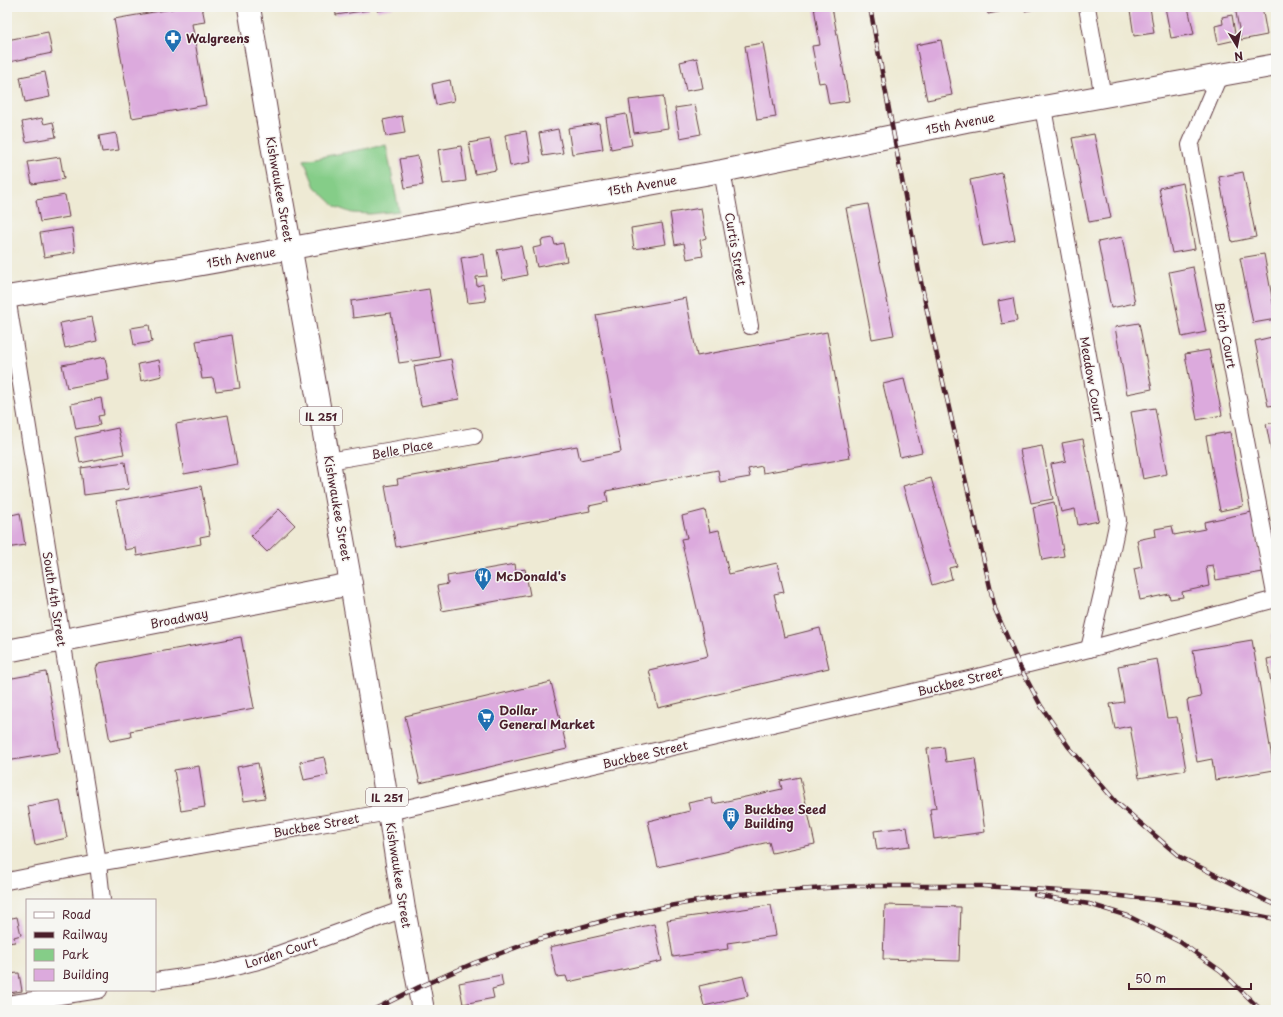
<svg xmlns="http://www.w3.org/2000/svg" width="1283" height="1017" font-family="'Playpen Sans',sans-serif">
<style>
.green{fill:#85cd88;stroke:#68765a}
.building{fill:#dcaadd}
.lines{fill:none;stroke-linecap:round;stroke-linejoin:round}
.street-casing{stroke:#633d44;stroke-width:18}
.secondary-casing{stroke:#633d44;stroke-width:24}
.primary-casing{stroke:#633d44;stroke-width:24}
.street{stroke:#fff;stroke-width:16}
.secondary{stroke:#fff;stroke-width:22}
.primary{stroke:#fff;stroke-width:22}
.rail-casing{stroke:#4a1f2b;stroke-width:4.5}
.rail{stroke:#f6f6f2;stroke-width:3;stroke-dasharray:9;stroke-linecap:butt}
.labels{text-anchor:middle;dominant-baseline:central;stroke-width:3;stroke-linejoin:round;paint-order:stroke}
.shield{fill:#f6f6f2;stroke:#7e6067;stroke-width:1}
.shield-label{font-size:11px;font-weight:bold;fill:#4a1f2b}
.poi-label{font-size:12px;font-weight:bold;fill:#4a1f2b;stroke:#f6f6f2;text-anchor:start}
.street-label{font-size:12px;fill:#4a1f2b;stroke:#f6f6f2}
</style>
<rect width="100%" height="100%" fill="#f6f6f2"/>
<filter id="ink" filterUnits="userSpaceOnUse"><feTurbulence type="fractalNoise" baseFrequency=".025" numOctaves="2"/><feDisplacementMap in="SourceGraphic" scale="8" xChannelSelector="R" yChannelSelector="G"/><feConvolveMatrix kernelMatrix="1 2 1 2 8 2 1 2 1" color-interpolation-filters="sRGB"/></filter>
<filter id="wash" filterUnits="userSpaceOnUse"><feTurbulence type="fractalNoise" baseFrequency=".012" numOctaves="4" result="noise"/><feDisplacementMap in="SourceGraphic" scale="16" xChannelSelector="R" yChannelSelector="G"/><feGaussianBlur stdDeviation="0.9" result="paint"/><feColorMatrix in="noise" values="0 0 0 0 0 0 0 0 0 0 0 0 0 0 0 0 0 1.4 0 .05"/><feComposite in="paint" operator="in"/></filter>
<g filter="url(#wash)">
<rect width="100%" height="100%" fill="#eeead4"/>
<!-- green -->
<polygon class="green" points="386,145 399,211 370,214 352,213 336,207 315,187 304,160"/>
<g id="blocks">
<!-- building -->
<g class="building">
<polygon points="183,7 202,7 205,22 192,24 206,105 132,118 114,19"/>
<polygon points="335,7 368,7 369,10 336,15"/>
<polygon points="377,7 393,7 393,8 377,11"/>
<polygon points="814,7 832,7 849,101 829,104 825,82 819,83 812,46 820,45"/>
<polygon points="986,7 1013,7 1013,9 988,14"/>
<polygon points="1024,7 1040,7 1040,8 1025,11"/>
<polygon points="1136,7 1150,7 1154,33 1134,36 1130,10 1136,9"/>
<polygon points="1165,7 1188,7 1194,34 1171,38"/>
<polygon points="1235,7 1262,7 1267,35 1241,40"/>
<polygon points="1232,15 1236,40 1218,44 1215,26 1223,24 1222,17"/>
<polygon points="48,32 52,53 9,62 7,53 7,40"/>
<polygon points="941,40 952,95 927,100 916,45"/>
<polygon points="763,43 776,117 757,120 745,46"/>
<polygon points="697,58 703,88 686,91 680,62"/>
<polygon points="45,72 50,97 25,102 20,77"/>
<polygon points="450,80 454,101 436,105 432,84"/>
<polygon points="663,96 668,128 634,133 629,100"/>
<polygon points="695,105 701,134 680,138 675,108"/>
<polygon points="626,114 632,145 611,149 606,118"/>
<polygon points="402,116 405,133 386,136 383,120"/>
<polygon points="42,118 44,124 53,122 56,137 26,142 22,122"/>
<polygon points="599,123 603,149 572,154 568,128"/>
<polygon points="558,129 563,153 543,156 539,133"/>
<polygon points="526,131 531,162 510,166 505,135"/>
<polygon points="116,133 119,150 102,152 99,136"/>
<polygon points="1094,134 1111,218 1089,222 1072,138"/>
<polygon points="490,139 496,170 475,174 469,143"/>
<polygon points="461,146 466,181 443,184 438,150"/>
<polygon points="418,156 423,185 405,188 400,159"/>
<polygon points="60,157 64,179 32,184 28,162"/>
<polygon points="1243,172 1256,237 1232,242 1219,177"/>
<polygon points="1002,173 1015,240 983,246 970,180"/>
<polygon points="1183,183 1195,249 1172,253 1159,188"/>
<polygon points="65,195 69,217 40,222 36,200"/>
<polygon points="868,204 894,335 872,339 846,208"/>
<polygon points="701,208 706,238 700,240 703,256 687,259 684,243 675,245 670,213"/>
<polygon points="662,223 666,244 634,249 631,228"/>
<polygon points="72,228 75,252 44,257 40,233"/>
<polygon points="1122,237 1135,303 1111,308 1098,242"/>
<polygon points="553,238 555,245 563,243 567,261 537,267 533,248 542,246 541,240"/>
<polygon points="521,246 527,275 503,280 497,250"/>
<polygon points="484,254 487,276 476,277 477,286 483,284 486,301 468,303 461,258"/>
<polygon points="1264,254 1276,319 1253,323 1240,258"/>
<polygon points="1193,267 1206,332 1182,337 1169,272"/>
<polygon points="429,289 440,357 399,363 391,313 353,318 351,301"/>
<polygon points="686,298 697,356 827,332 850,458 763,473 762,466 748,469 750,477 720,482 718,470 606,491 608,502 589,506 590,511 396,547 385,486 398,484 397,479 577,446 580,460 621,452 596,315"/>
<polygon points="1013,298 1017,321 1002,324 998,301"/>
<polygon points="92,317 97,341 65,348 60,323"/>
<polygon points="1139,323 1152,389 1127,394 1115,327"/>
<polygon points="149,325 152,342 134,345 131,328"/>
<polygon points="232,335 240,388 216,391 213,378 202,379 196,341"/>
<polygon points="1276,336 1276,405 1268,406 1255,341"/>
<polygon points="1209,350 1222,415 1197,420 1185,354"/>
<polygon points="105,357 109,380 67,388 62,365"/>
<polygon points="451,359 459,399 421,406 414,366"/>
<polygon points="159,360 162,376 141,381 138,364"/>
<polygon points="904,379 922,452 900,457 883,384"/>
<polygon points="101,398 104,415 98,416 100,425 76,429 71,404"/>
<polygon points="1155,408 1167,474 1143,479 1131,412"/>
<polygon points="228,415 237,464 184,474 176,424"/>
<polygon points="1276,422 1276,470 1275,470 1266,424"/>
<polygon points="118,428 124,454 80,463 75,437"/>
<polygon points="1230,432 1243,506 1220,511 1206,436"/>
<polygon points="1083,439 1099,521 1078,525 1075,509 1061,512 1051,464 1066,461 1062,443"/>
<polygon points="1042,446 1053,499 1031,503 1020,450"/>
<polygon points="125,462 129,489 84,495 81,468"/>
<polygon points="931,478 957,566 949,568 952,579 932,585 903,486"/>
<polygon points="201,486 210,535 200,537 201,544 137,556 136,548 125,550 116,501"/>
<polygon points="1054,502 1064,556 1042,560 1033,507"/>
<polygon points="279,509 295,525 267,552 251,536"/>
<polygon points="705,510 710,532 719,530 729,574 777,563 784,592 774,594 784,637 820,628 829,668 658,708 649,670 708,656 681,539 687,538 682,516"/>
<polygon points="1252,512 1263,572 1216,580 1213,565 1206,566 1209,586 1182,592 1183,597 1170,599 1169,594 1140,600 1134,569 1142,567 1137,540 1156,536 1155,529 1172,526 1174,535 1205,529 1204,522"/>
<polygon points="20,513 25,545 7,548 7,516"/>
<polygon points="515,564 516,571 525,569 530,595 442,611 437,586 448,584 447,576"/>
<polygon points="1272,634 1276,634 1276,653 1275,653"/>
<polygon points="241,637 254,708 130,731 131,737 110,741 96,668 99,663"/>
<polygon points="1252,640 1274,770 1215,780 1212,759 1197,762 1187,700 1201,697 1193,650"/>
<polygon points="1276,657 1276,706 1275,706 1267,659"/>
<polygon points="1157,659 1167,718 1177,717 1186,770 1139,778 1130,726 1115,729 1110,704 1124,702 1118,666"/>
<polygon points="46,672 60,752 7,761 7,679"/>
<polygon points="551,682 567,749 420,783 405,716"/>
<polygon points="944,747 946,762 975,758 985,832 934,839 930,809 936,808 927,749"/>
<polygon points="324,757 328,775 304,780 300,762"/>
<polygon points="258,763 265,798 244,801 237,767"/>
<polygon points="199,766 205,807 181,811 174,770"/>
<polygon points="800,777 815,844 772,853 769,842 658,867 648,821 690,811 688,803 712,798 713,804 782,789 780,781"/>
<polygon points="60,800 67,838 35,845 28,806"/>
<polygon points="907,827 910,846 877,850 874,831"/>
<polygon points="771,905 776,936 727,943 728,949 673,957 667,920"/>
<polygon points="885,905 961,907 959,961 883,959"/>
<polygon points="17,917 21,935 14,937 15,942 7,943 7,919"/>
<polygon points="654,924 662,961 568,982 566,976 557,977 550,947"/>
<polygon points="19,973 22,991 9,993 7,974"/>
<polygon points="501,975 503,986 492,989 494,998 463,1004 459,983"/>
<polygon points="743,976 748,996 704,1006 699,986"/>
<polygon points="169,1007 170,1010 157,1010 156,1009"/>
</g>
</g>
</g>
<g filter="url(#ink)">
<use href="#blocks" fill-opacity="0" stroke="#633d44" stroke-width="1"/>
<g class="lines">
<defs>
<g id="street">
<polyline points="1087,7 1103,97"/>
<polyline points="1219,76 1190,145 1276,599"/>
<polyline points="1043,108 1118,520 1108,568 1089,649"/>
<polyline points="722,171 750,326"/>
<polyline points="7,297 98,863 102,900"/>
<polyline points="329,461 474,436"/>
<polyline points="7,881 98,863 389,812 969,679 1089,649 1276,599"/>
<polyline points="155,981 212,973 262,960 404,909"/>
<polyline points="7,1004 99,990"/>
</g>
<g id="secondary">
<polyline points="7,297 157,271 174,269 722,171 966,121 1276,65"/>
<polyline points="7,651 351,584"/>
</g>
<polyline id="primary" points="249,7 267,117 351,584 389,812 404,909 423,1010"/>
</defs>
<!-- street casing -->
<use href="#street" class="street-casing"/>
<!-- secondary casing -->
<use href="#secondary" class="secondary-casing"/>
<!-- primary casing -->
<use href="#primary" class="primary-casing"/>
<!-- street -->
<use href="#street" class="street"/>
<!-- secondary -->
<use href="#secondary" class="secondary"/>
<!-- primary -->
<use href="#primary" class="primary"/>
<defs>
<g id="rail">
<polyline points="870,7 920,277 930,325 995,609 1020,667 1041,706 1068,746 1116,802 1180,857 1267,901 1276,905"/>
<polyline points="1035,895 1089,904 1128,916 1180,942 1221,971 1261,1010"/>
<polyline points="373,1010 419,987 474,963 539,939 610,919 669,906 739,894 855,886 982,886 1092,893 1204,905 1276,919"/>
</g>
</defs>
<!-- rail casing -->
<use href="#rail" class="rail-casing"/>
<!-- rail -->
<use href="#rail" class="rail"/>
</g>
</g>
<!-- icons -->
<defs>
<symbol id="pharmacy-pin" viewBox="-11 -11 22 30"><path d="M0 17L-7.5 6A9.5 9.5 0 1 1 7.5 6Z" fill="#1f6fb2" stroke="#f6f6f2"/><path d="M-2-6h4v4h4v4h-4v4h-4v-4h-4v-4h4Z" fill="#fff"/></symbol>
<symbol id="restaurant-pin" viewBox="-11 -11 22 30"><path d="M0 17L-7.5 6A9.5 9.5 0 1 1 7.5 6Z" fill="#1f6fb2" stroke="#f6f6f2"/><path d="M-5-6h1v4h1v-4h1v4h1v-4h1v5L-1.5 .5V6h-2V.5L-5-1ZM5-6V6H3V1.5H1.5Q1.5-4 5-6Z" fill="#fff"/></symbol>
<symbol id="supermarket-pin" viewBox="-11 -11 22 30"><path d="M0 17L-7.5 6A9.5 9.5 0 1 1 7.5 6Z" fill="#1f6fb2" stroke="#f6f6f2"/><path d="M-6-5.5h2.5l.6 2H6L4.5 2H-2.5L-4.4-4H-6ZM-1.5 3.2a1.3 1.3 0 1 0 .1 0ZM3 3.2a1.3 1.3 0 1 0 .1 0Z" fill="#fff"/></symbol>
<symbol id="building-pin" viewBox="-11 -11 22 30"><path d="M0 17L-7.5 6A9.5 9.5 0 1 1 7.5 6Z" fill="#1f6fb2" stroke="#f6f6f2"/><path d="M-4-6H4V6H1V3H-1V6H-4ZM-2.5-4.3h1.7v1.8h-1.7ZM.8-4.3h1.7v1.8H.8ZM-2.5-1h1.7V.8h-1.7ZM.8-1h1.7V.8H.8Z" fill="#fff"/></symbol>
</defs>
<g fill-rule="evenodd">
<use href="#pharmacy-pin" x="163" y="28" width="20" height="27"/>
<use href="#restaurant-pin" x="473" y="566" width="20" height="27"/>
<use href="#supermarket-pin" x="476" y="707" width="20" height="27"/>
<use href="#building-pin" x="721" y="806" width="20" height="27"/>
</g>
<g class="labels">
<!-- shield labels -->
<g class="shield">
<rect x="300" y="407" width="42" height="18" rx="3"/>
<rect x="366" y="788" width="42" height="18" rx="3"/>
</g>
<g class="shield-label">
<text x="321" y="416">IL 251</text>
<text x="387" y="797">IL 251</text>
</g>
<!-- poi labels -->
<g class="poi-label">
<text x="186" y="38">Walgreens</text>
<text x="496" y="576">McDonald's</text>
<text x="499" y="710">Dollar<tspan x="499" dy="14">General Market</tspan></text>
<text x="744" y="809">Buckbee Seed<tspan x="744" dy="14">Building</tspan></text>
</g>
<!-- street labels -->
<g class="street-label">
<text transform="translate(960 123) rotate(-11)">15th Avenue</text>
<text transform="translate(642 185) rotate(-10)">15th Avenue</text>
<text transform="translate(280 189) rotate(80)">Kishwaukee Street</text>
<text transform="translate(736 249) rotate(80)">Curtis Street</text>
<text transform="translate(241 257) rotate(-10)">15th Avenue</text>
<text transform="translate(1226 335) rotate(79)">Birch Court</text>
<text transform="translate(1092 379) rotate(80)">Meadow Court</text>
<text transform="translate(402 449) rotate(-10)">Belle Place</text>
<text transform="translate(338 508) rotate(80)">Kishwaukee Street</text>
<text transform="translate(55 599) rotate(81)">South 4th Street</text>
<text transform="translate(179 618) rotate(-11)">Broadway</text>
<text transform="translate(960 681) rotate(-14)">Buckbee Street</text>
<text transform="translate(645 754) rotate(-13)">Buckbee Street</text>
<text transform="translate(316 825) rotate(-10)">Buckbee Street</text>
<text transform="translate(399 875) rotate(81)">Kishwaukee Street</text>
<text transform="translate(281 952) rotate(-18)">Lorden Court</text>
</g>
</g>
<!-- margin -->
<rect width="1283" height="1017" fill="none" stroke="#f6f6f2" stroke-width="24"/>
<!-- legend -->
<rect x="26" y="899" width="130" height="92" fill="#f6f6f2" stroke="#b1a0a2"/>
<rect x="34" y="912" width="20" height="6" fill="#ffffff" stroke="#b1a0a2"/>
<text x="62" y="919" font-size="12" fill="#4a1f2b">Road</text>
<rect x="34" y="932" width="20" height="6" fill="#4a1f2b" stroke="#b1a0a2"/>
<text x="62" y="939" font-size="12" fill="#4a1f2b">Railway</text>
<rect x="34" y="949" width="20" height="12" fill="#85cd88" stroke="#b1a0a2"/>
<text x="62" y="959" font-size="12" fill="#4a1f2b">Park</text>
<rect x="34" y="969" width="20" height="12" fill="#dcaadd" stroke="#b1a0a2"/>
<text x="62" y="979" font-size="12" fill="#4a1f2b">Building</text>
<!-- north arrow -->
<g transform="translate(1237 46) rotate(170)" stroke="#f6f6f2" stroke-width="3" paint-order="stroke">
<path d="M0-3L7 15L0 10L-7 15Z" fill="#4a1f2b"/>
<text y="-6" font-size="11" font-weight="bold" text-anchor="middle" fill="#4a1f2b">N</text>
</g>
<!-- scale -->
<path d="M1129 983v6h122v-6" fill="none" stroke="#4a1f2b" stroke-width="2"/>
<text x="1135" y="983" font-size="12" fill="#4a1f2b" stroke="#f6f6f2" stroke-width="3" paint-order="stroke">50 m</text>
</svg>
